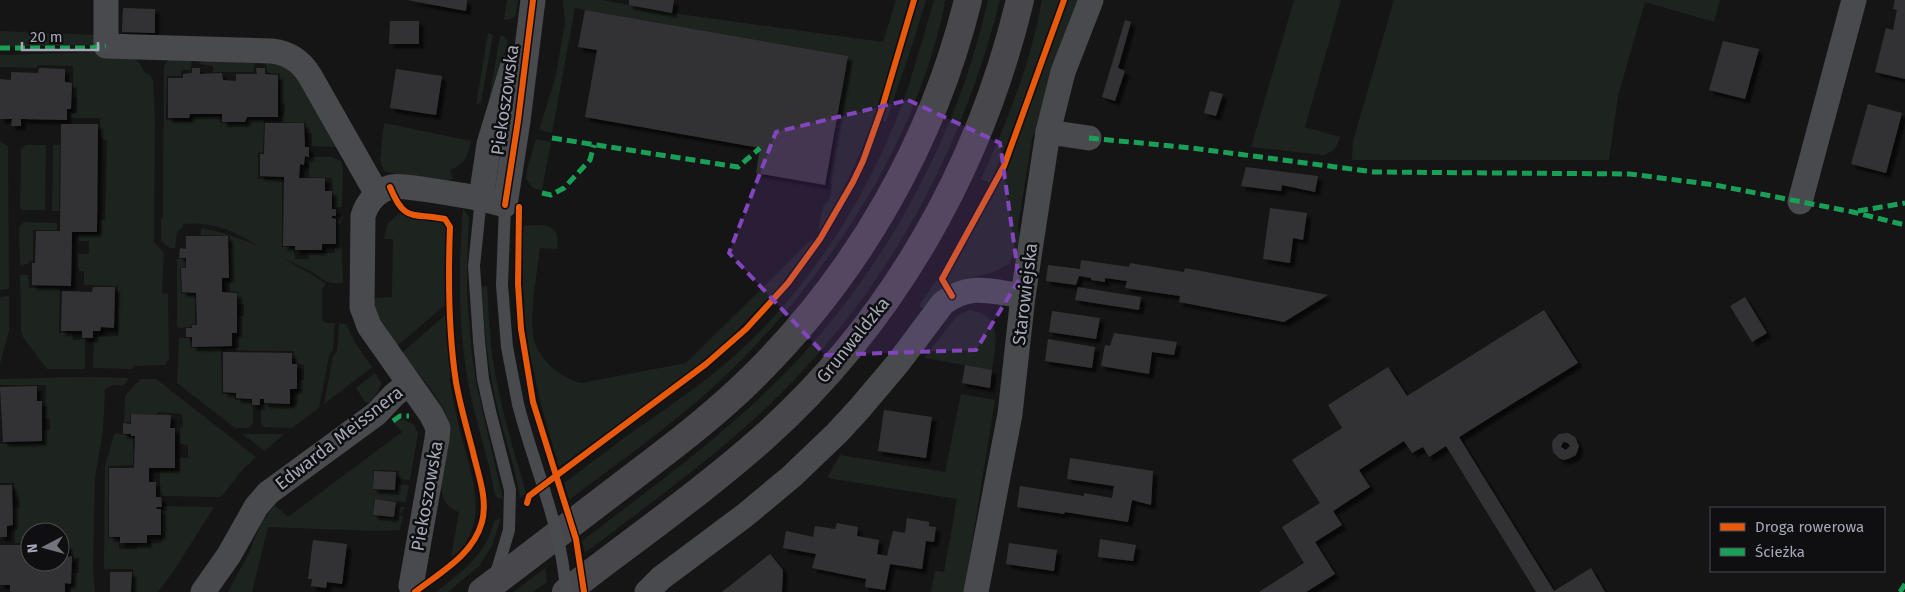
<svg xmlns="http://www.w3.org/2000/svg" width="1905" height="592" font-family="'Fira Sans',sans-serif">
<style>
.green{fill:#1d241f}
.building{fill:#333334;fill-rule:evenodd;filter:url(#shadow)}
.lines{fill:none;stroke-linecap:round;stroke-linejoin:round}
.service{stroke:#494a4e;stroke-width:12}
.minor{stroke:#494a4e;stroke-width:25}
.secondary{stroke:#48484c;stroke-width:28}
.service-bridge{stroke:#494a4e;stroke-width:12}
.quiet{stroke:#1a9f57;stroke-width:5;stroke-dasharray:10 5;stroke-linecap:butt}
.cycleway-casing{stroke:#0f0f11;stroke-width:9}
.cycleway{stroke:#e8590c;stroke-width:6}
.marked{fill:#8345bd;fill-opacity:0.2;stroke:#8345bd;stroke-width:4;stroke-dasharray:10 6;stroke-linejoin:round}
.labels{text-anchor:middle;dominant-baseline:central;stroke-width:5;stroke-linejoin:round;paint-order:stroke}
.street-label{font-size:18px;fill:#a5a8b7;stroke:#0f0f11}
</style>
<defs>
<filter id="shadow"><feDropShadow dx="4.5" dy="4.5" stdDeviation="1" flood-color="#0009"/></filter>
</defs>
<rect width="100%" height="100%" fill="#151515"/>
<!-- green -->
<g class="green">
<polygon points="507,0 518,0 515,17 507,20 504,19"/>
<path d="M563,0H602L672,13L883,42L896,0H909C890,68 872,137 838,199C831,210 826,223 818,232L823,206L830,199L832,184L829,183L847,56L575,8L552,133L539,130L555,79L565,23Z"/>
<polygon points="918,0 926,0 914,40 886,122 882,120"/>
<path d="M934,0H945L944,8C914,148 824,282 721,380C674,424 620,461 569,500L564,483C584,468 604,453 624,438C666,408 710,380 747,344C814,281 870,191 902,105C914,70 924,35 934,0Z"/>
<path d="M988,0H1000C959,162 878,307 753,420C700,468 641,510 585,553L582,541C647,491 714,443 773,385C878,283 956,143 988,0Z"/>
<path d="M1042,0H1060L1010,136L990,183L981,179C1007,122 1031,62 1042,0Z"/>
<polygon points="1068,0 1079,0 1040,122 1032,138 1018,227 1020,240 1009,264 991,273 968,278 949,286 946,276 995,190 1007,166"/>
<path d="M1294,0H1341L1305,127L1340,137C1337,148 1334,151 1324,155L1251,147Z"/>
<polygon points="1394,0 1720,0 1714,22 1645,2 1618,96 1609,160 1352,160 1353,141"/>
<polygon points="0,31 95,35 95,45 0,47"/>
<polygon points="488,33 493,35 481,102 476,105"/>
<polygon points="500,36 504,36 508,42 491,101 489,100"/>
<polygon points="96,52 96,54 132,55 142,67 144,72 150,75 153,80 155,119 154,242 164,253 162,293 168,294 169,359 165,365 133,366 133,369 93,368 94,337 118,336 118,286 84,285 84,271 79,271 78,254 89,254 89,241 79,241 79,234 99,234 100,220 105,220 107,140 100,139 100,118 70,118 70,113 77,113 77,97 73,97 73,66 38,65 37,68 0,67 0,55"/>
<path d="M192,55L191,70H181V76H167L166,120L191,122L192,117L220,116V123L247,124L248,120H264L263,152L258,153V179H282V247H293L295,259H309L308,253H335V246L337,244L338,219L335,218V217L343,216L341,222L343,283C321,284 325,278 308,270C292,261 271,255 256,245C235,230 209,221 183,224V227L177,232L175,248H170L161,241V218H163L164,66L170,58Z"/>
<polygon points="255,58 254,71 253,72 213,72 213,66 200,64 201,60"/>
<polygon points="265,58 296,73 337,144 336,147 312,146 312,133 306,133 306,123 282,122 282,117 284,117 285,104 280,103 280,74 267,73"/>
<path d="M384,123L471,141C468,156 465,164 450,170L453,179C431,184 405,176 384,171L380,160Z"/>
<polygon points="536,139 551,142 542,190 533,188 526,179 527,170"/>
<polygon points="0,141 8,146 9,289 0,290"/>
<polygon points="26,145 46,145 45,210 22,210 20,208 21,149"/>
<polygon points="53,145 60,145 59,211 52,211"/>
<polygon points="306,157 332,157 341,161 343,168 342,207 334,208 332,178 309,177 309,164 306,163"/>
<path d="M463,209L469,217L467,264V296L472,354L477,387L503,499L498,498L495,495C489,459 476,423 469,387C458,328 458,269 463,209Z"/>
<path d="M400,213L407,216L443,222L446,225L445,305L397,346C389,334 370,312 375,298L392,297L393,239H384L388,223Z"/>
<polygon points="24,222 57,223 57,230 33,230 33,261 29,261 28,264 20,265 19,227"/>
<path d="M542,225C557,227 559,236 557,249L540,248C537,275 530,308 533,334C535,357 561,379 582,383L686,363L812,239L814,240L779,287L723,345L669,387L559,467L542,409L529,350L525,319L523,285V226Z"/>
<path d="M201,228C245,236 288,259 326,284L322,289V320L326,323H335L333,349L329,356L319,408L292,428L264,427L261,424V406L264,404L297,406L299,380H304V365L295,363L294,351L226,350V349L239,348V316H244V304H238V292L230,291V236L201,235Z"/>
<polygon points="177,259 185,259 185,267 180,268 181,293 195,294 195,324 191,325 191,327 180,328 177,326"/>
<polygon points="20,275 28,275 29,288 60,288 59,333 72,333 73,340 85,339 85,369 47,369 23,337 21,331"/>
<polygon points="938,278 943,291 924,310 919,306"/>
<path d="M487,286C489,317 490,348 496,378C503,417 515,455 526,493L520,498C515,465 503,434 496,401C487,363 484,325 482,287Z"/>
<polygon points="9,296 9,331 0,364 0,297"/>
<path d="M970,310C1004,316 996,344 992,370L924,358L957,316Z"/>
<path d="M445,315L452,377L449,378C453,397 456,416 461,435C472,477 492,525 451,558L459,512C425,500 451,457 450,432C449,405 418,374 402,353Z"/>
<polygon points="339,323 346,324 356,344 372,367 324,404 333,356 337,351"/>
<polygon points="179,338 190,338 191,348 221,348 222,394 235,394 235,400 251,400 251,406 253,407 253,424 248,428 235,428 177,383"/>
<path d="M375,373L381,383C379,390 374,400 368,403L365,402L356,388Z"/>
<polygon points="82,377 129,378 123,386 113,385 105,389 103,431 95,477 93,571 95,592 71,592 71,588 73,586 73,573 79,573 79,558 74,558 73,555 71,555 70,543 60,543 60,532 30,532 30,543 15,543 14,509 20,508 19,497 15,496 14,483 0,483 0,444 44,443 44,431 50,430 50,419 45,419 46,385 0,385 0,379"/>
<polygon points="140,379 156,379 256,457 244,468 221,497 163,496 160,495 160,471 180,471 180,458 188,458 188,445 180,444 180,427 183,427 182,414 158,412 158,414 130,414 130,422 124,422 125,396"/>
<polygon points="961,394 995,400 964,592 931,592 935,571 944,572 957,499 827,478 840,455 945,472"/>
<polygon points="403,419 414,425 418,433 410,480 399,479 399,471 373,470 373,490 394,491 398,490 398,485 409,485 406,502 374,499 373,516 394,518 397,507 405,507 400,515 403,516 400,530 376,531 268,527 252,592 228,592 249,553 261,523 275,505 288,517 402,432 394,423"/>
<polygon points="117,433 133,437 133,465 108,466 108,538 119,539 119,549 137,549 137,544 162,543 163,506 214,507 175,569 158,592 133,592 133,569 104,569 105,466 114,435"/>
<polygon points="242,434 284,434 265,451"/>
<path d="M501,518L492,546L479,566L448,592H436C461,573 487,554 494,521Z"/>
<polygon points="545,568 547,582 533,592 514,592"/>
</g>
<!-- building -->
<g class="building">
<polygon points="407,0 467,0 466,11"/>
<polygon points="629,0 674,0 672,13 629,5"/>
<polygon points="1895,0 1905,0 1905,79 1875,72 1886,28 1893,30 1897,10 1893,9"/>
<polygon points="123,8 155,9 155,33 122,32"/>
<polygon points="585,10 848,56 825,185 756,173 760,148 585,117 597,50 578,47"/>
<polygon points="1125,20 1131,22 1118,68 1125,71 1115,101 1102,97"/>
<polygon points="390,21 419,21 419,44 389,44"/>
<polygon points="1723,41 1759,49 1745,99 1709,90"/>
<polygon points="39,68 65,69 65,82 72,83 71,109 67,109 67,120 21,119 21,126 11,126 12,119 0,119 0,79 11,80 11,72 38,73"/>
<polygon points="192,68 200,68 200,74 222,73 223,80 236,81 236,74 257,74 256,68 265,68 265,74 278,75 278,117 247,117 245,122 222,122 222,114 190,114 189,118 168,118 168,78 183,78 183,74 192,73"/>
<polygon points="396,69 442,76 436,115 390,108"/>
<polygon points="1210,91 1223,94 1216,116 1204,113"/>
<polygon points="1868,104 1902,113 1886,173 1851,164"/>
<polygon points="265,123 304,123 305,147 309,147 309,157 305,156 304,165 300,164 299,178 325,178 325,191 332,191 332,209 336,209 336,216 332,216 332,218 336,219 336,244 322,244 322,250 295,250 295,246 283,246 284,177 260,176 260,154 264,154"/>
<polygon points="61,124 98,124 97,232 72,232 71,286 32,285 32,263 35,263 36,231 60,231"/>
<polygon points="1246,167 1318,176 1315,192 1282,185 1281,191 1241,186"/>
<polygon points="1270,208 1307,213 1303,240 1293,238 1290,263 1263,259"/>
<polygon points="186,236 228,236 229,278 222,278 222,292 237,293 237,333 232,333 232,346 192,347 192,337 186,337 186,328 192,328 192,325 197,325 196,293 182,292 181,268 186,268 186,258 179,258 180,248 186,249"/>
<polygon points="1081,260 1129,267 1130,263 1184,272 1185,268 1328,295 1284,322 1179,302 1180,296 1125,288 1127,281 1105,278 1105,282 1091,280 1091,278 1079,276 1076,285 1046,281 1048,265 1080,269"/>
<polygon points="93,287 115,287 114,328 101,327 100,331 93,331 93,338 82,338 82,331 61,331 62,291 92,292"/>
<polygon points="1078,287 1141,297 1139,310 1075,300"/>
<polygon points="1745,297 1767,333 1752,342 1730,306"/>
<polygon points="1544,310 1578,363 1459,437 1554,591 1591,568 1605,592 1536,592 1446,446 1429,457 1423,447 1412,453 1404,441 1359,470 1370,487 1333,511 1342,525 1315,542 1335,574 1306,592 1259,592 1304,563 1282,527 1320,503 1292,460 1342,428 1328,405 1388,367 1407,396"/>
<polygon points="1052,311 1100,318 1096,339 1049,332"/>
<polygon points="1114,333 1177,342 1174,355 1152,352 1149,374 1101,366 1105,345 1110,346"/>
<polygon points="1048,339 1095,347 1092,368 1045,361"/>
<polygon points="223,352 292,353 292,364 297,364 297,389 290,389 290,404 264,403 264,399 260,399 260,405 252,405 252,399 236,398 236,393 223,392"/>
<polygon points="965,365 992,370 990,388 962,383"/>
<polygon points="37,386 37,401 42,401 42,441 3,442 0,387"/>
<polygon points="884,410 932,417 926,458 878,451"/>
<polygon points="131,414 171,415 170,428 175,428 175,468 149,468 149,482 156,482 156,497 161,497 162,507 156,507 157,509 161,509 161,535 147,535 147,543 120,543 120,537 109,537 109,468 134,468 135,436 131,436 131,434 123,434 123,423 131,424"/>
<path d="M1568,433L1575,437L1579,446L1576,455L1568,459L1563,460L1559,458L1553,452L1552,444L1553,440L1559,434ZM1563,442L1568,443L1570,446L1566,450L1561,447Z"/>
<polygon points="1070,458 1153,471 1151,505 1132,500 1128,522 1065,512 1064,514 1017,507 1020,486 1084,496 1084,493 1112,498 1114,486 1067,479"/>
<polygon points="374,471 396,472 395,490 373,489"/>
<polygon points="0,485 12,485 13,525 7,526 7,537 0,537"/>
<polygon points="375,499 396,502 394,517 373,515"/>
<polygon points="907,518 929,522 929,526 936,527 934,542 926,541 922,569 890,564 885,590 865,587 866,579 812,568 816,554 783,548 786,531 813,537 815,526 835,529 837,523 858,527 857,536 879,540 877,554 887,556 893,531 905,533"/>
<polygon points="1100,539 1136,545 1133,561 1098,557"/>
<polygon points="313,540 347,544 342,584 327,582 326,588 311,586 312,579 308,579"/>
<polygon points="1009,543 1057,550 1054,571 1006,564"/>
<polygon points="0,545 30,545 30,562 60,562 60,545 68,545 68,557 72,556 71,584 65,583 65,592 10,592 10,585 0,585"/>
<polygon points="770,554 783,570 782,592 722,592"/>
<polygon points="110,572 132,572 131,592 110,592"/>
</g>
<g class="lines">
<!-- service -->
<g class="service">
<polyline points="481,198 474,266 479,341 483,379 490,411 510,490 509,530 495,577"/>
<polyline points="505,205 502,285 507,347 518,404"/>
</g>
<!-- minor -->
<g class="minor">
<path d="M106,0V46L272,51C289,53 301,61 310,76L377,194"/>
<polyline points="1048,132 1089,138"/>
<polyline points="481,198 489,144 513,65"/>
<polyline points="1800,202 1854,0"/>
<path d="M411,586L437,439L438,428L431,414L369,326L362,307L363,216C367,202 377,191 391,187C401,185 412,188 422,189C450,193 478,197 505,205L518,121L533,0"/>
<polyline points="203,592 229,555 256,507 268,493 376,414 394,395 409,383"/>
<path d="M647,592L661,578L744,516L791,477L837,433L860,408L898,363L943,303C972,282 992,292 1023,296"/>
<polyline points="976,592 1010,414 1023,296 1048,132 1063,72 1091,0"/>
</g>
<!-- secondary -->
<g class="secondary">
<path d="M482,592C527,558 572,523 617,489C664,453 712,418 754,376C858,273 933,142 968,0"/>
<path d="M566,592C632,541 701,493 763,438C892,323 980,168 1020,0"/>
</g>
<!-- service-bridge -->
<path class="service-bridge" d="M518,404C534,467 562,527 566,592"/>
<!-- quiet -->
<g class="quiet">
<polyline points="0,48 89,48 106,46"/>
<polyline points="552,138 738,167 760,148"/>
<polyline points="1089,138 1192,148 1374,172 1630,174 1715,185 1853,212 1905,225"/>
<polyline points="542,193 551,195 564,188 590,160 594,145"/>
<polyline points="1858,211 1905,203"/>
<polyline points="393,421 400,416 409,416"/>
<polyline points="1900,592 1905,584"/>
</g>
<defs>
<g id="cycleway">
<path d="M390,187C405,224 413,212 445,219L450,227C448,279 448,330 456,382C460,405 467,429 473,452C478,475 488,498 482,522C473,555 441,572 415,592"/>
<polyline points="505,205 518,121 533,0"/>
<polyline points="519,207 518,284 521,329 533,402 576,539 584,592"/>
<polyline points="952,296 942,279 1004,166 1064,0"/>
<polyline points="527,503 529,496 706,364 746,329 788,283 820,239 853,182 863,161 882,108 914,0"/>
</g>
</defs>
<!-- cycleway casing -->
<use href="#cycleway" class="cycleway-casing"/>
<!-- cycleway -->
<use href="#cycleway" class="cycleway"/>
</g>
<!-- marked area -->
<path class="marked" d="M908,100L1000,143L1019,280L976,350L825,355L729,253L776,132Z"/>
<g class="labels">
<!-- street labels -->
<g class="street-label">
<text transform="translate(505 100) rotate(-82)">Piekoszowska</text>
<text transform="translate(1025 294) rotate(-83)">Starowiejska</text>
<text transform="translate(853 340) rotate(-51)">Grunwaldzka</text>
<text transform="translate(339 438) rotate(-38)">Edwarda Meissnera</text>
<text transform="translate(427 496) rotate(-80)">Piekoszowska</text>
</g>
</g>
<!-- legend -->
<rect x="1710" y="507" width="175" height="65" fill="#0f0f11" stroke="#4b4c53"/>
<rect x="1720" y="523" width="25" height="8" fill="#e8590c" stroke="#4b4c53"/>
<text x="1755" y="532" font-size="15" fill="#a5a8b7">Droga rowerowa</text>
<rect x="1720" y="548" width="25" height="8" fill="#1a9f57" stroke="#4b4c53"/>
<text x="1755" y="557" font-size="15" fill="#a5a8b7">Ścieżka</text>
<!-- north arrow -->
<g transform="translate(45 547) rotate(264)"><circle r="24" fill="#0f0f11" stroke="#4b4c53"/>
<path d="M0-4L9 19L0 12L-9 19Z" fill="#73757e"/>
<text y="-8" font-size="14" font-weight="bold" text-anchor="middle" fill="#a5a8b7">N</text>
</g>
<!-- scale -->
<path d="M22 42v8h76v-8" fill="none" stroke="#a5a8b7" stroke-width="2.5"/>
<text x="30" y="42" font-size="15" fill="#a5a8b7" stroke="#0f0f11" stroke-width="4" paint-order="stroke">20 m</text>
</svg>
